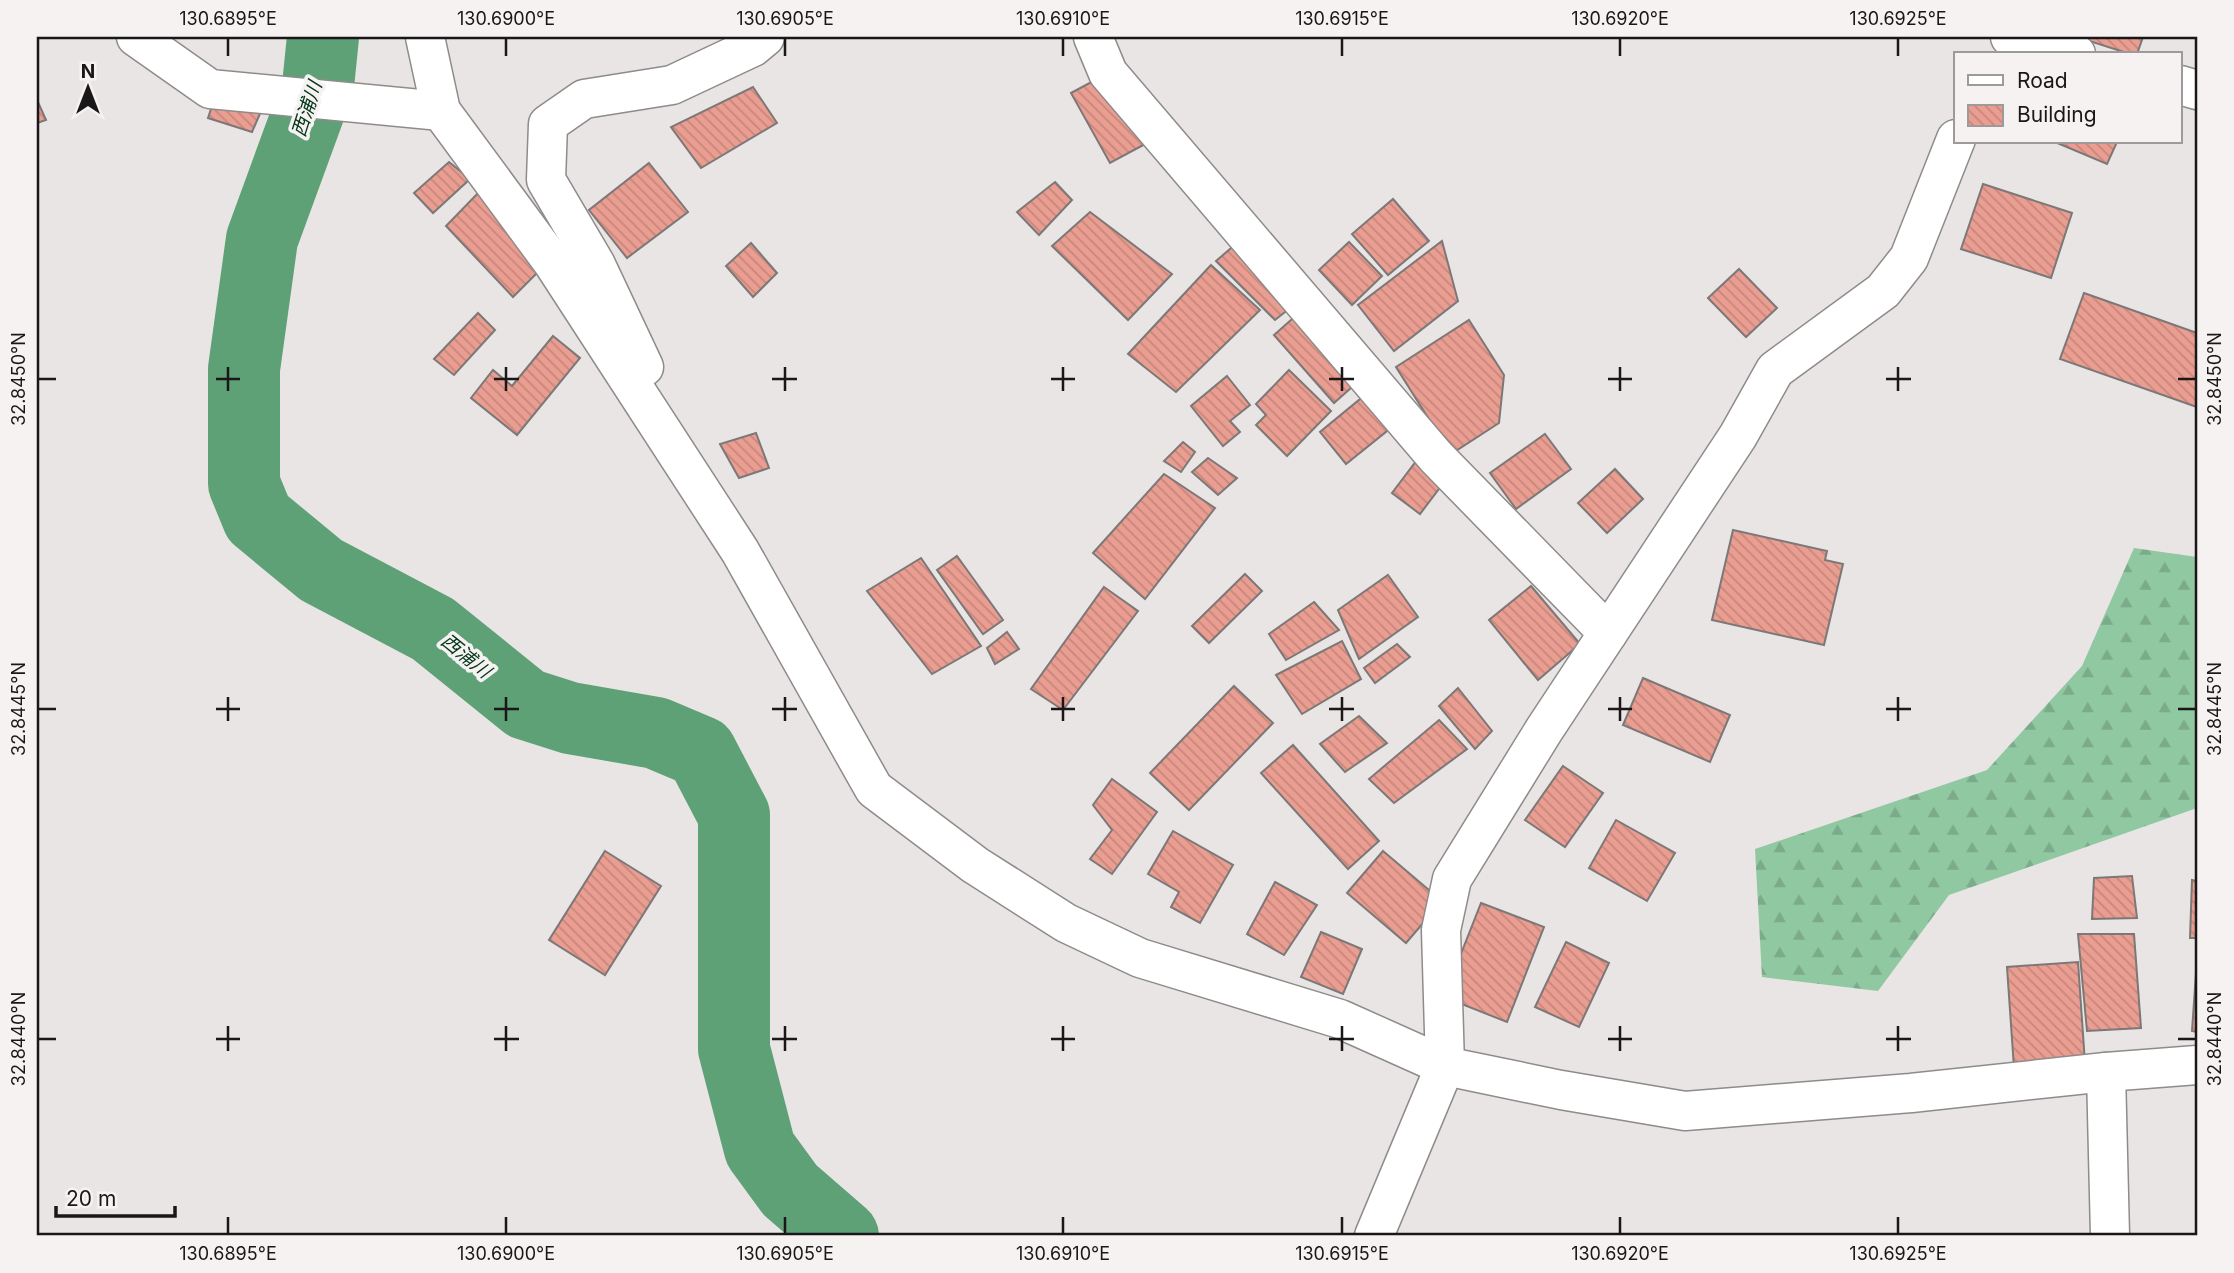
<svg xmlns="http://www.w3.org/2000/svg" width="2234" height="1273" font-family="Inter,'Noto Sans JP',sans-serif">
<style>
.forest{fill:url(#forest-firs)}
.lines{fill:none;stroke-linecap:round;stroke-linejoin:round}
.river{stroke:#5fa176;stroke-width:72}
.building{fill:url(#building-back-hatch);stroke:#7b7877;stroke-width:2}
.minor-casing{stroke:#8e8b8a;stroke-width:41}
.minor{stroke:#fff;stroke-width:38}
.ticks{fill:none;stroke:#191717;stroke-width:2.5}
.labels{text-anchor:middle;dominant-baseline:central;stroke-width:7;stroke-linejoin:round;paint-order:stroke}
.water-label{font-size:19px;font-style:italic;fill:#003518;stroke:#f6f2f2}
.neatline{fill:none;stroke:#191717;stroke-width:2.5}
.ticks-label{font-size:18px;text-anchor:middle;fill:#191717}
</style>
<defs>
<pattern id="forest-firs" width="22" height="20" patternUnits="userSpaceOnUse" patternTransform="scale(1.75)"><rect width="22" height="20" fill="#8fc8a1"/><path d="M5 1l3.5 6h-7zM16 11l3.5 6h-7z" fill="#7bab8a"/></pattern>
<pattern id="building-back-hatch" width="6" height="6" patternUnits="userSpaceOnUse" patternTransform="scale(1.75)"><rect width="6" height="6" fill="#ea9d91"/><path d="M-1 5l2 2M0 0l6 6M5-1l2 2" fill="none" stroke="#c8867c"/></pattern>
</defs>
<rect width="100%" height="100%" fill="#e9e5e5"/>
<!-- forest -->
<polygon class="forest" points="2134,548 2197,557 2197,808 1949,895 1878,991 1762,977 1755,849 1987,770 2082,666"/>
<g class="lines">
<!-- river -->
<polyline class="river" points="323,37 318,86 262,239 244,369 244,484 258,518 321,570 433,629 526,704 570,718 656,733 701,752 734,815 734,1049 760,1149 790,1190 843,1236"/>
</g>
<!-- building -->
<g class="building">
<polygon points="2084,37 2143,37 2137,54 2130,54 2083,39"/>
<polygon points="1108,73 1147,143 1110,163 1071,93"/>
<polygon points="753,87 777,123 701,168 671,127"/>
<polygon points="37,100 46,120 37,123"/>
<polygon points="214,100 262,109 252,132 208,118"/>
<polygon points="2055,142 2117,142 2107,164"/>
<polygon points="449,162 470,179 433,213 414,193"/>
<polygon points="649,163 688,212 627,258 589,210"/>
<polygon points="1055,182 1072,200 1039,235 1017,212"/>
<polygon points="1983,184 2072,213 2051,278 1961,249"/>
<polygon points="481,190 544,266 513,297 446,226"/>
<polygon points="1393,199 1429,241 1388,275 1352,234"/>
<polygon points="1090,212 1172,274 1128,320 1052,246"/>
<polygon points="1442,241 1458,301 1394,351 1358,305"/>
<polygon points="1349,242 1382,276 1352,305 1319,270"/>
<polygon points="751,243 777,273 753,297 726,266"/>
<polygon points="1237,243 1294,305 1275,320 1216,261"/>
<polygon points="1211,265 1260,310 1176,392 1128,354"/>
<polygon points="1739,269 1777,308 1746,337 1708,298"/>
<polygon points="2084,293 2197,333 2197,407 2060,359"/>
<polygon points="1300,312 1360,380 1334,403 1274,335"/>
<polygon points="478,313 495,330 454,375 434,359"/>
<polygon points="1469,320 1504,375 1499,423 1451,454 1396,367"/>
<polygon points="553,336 580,358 517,435 471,398 493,370 512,386"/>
<polygon points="1289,370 1331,411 1287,456 1256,425 1266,415 1256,404"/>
<polygon points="1227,376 1250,405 1230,421 1240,432 1223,446 1191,406"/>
<polygon points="1365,395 1392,427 1346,464 1320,432"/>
<polygon points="756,433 769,468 739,478 720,444"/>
<polygon points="1545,434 1571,469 1516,509 1490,473"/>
<polygon points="1183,442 1195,452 1181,472 1164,461"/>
<polygon points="1208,458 1237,478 1218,495 1192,472"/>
<polygon points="1417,460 1445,481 1420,514 1392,493"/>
<polygon points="1615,469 1643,499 1607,533 1578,503"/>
<polygon points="1164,474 1215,508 1145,599 1093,553"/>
<polygon points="1733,530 1827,551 1825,560 1843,564 1824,645 1712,620"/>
<polygon points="957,556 1003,620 983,634 937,570"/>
<polygon points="921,558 981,646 932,674 867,591"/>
<polygon points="1245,574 1262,591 1209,643 1192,626"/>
<polygon points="1388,575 1418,617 1359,659 1338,610"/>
<polygon points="1531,586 1580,644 1538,680 1489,620"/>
<polygon points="1104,587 1138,611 1063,710 1031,689"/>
<polygon points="1314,602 1339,630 1286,660 1269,634"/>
<polygon points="1007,632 1019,649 995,664 987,648"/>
<polygon points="1342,641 1361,679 1302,714 1276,675"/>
<polygon points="1397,644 1410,657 1375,683 1364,668"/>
<polygon points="1643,678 1730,715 1710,762 1623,725"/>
<polygon points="1234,686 1273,723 1189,810 1150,773"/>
<polygon points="1458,688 1492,731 1475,749 1439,706"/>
<polygon points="1359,716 1387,743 1345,772 1320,744"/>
<polygon points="1439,720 1467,749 1394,803 1369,779"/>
<polygon points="1293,745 1379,841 1348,869 1261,773"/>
<polygon points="1563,766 1603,793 1565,847 1525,820"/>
<polygon points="1112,779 1157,812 1112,874 1090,859 1112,830 1093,805"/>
<polygon points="1616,820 1675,853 1647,901 1589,868"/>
<polygon points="1173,831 1233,865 1200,923 1171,907 1179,892 1148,874"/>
<polygon points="605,851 661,886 605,975 549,940"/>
<polygon points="1383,851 1442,901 1406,943 1347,893"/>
<polygon points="2132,876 2137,918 2092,919 2094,878"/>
<polygon points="2192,880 2197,881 2197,938 2190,938"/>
<polygon points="1275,882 1317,905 1284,955 1247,934"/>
<polygon points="1481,903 1544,927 1507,1022 1444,997"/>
<polygon points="1321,932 1362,949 1343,994 1301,977"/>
<polygon points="2078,934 2134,934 2141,1028 2087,1031"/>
<polygon points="1566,942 1609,963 1579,1027 1535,1007"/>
<polygon points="2078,962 2085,1063 2014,1068 2007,967"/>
<polygon points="2196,973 2197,973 2197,1032 2192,1031"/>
</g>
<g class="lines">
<defs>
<g id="minor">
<polyline points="136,37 210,89 441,111"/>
<polyline points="425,37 441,111 553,263 740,551 874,789 975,865 1066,923 1140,958 1340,1019 1445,1066 1561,1090 1685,1111 1911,1093 2106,1072 2197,1065"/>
<polyline points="1093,37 1108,73 1436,457 1608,633"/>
<polyline points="2010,37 2076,54"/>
<polyline points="2180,85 2197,90"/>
<polyline points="644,367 596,265 546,180 548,124 584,99 672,85 753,47 765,37"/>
<polyline points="2106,1072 2110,1236"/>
<polyline points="1374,1236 1445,1066 1441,930 1452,879 1544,730 1738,436 1775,370 1883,291 1909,258 1956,139"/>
</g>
</defs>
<!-- minor casing -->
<use href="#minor" class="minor-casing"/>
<!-- minor -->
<use href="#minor" class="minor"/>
</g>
<!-- ticks -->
<path class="ticks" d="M228,38V56M506,38V56M785,38V56M1063,38V56M1342,38V56M1620,38V56M1898,38V56M228,367V391M506,367V391M785,367V391M1063,367V391M1342,367V391M1620,367V391M1898,367V391M38,379H56M216,379H240M494,379H519M772,379H797M1051,379H1075M1329,379H1354M1608,379H1632M1886,379H1911M2178,379H2196M228,697V721M506,697V721M785,697V721M1063,697V721M1342,697V721M1620,697V721M1898,697V721M38,709H56M216,709H240M494,709H519M772,709H797M1051,709H1075M1329,709H1354M1608,709H1632M1886,709H1911M2178,709H2196M228,1026V1051M506,1026V1051M785,1026V1051M1063,1026V1051M1342,1026V1051M1620,1026V1051M1898,1026V1051M38,1039H56M216,1039H240M494,1039H519M772,1039H797M1051,1039H1075M1329,1039H1354M1608,1039H1632M1886,1039H1911M2178,1039H2196M228,1217V1234M506,1217V1234M785,1217V1234M1063,1217V1234M1342,1217V1234M1620,1217V1234M1898,1217V1234"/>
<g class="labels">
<!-- water labels -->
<g class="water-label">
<text transform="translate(307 109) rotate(-72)">西浦川</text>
<text transform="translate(466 656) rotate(39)">西浦川</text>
</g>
</g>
<!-- border -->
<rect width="2234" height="1273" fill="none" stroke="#f6f2f2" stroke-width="77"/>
<!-- legend -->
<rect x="1954" y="52" width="228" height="91" fill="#f6f2f2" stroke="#9e9a9a" stroke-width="2"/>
<rect x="1968" y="75" width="35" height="10" fill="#ffffff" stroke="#9e9a9a" stroke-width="2"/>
<text x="2017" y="88" font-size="21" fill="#191717">Road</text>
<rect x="1968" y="105" width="35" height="21" fill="url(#building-back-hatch)" stroke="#9e9a9a" stroke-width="2"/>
<text x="2017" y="122" font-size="21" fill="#191717">Building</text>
<!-- north arrow -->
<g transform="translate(88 88)" stroke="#f6f2f2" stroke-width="5" paint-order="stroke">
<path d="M0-5L12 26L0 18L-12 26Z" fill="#191717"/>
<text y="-10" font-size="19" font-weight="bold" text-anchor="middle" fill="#191717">N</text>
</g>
<!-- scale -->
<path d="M56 1206v10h119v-10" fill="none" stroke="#191717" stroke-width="3.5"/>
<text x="66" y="1206" font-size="21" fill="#191717" stroke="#f6f2f2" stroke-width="5" paint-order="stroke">20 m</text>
<rect x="38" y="38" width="2158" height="1196" class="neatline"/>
<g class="ticks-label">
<text x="228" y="25">130.6895°E</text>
<text x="506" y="25">130.6900°E</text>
<text x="785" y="25">130.6905°E</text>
<text x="1063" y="25">130.6910°E</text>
<text x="1342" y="25">130.6915°E</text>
<text x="1620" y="25">130.6920°E</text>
<text x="1898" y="25">130.6925°E</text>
<text transform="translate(19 379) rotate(-90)" y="6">32.8450°N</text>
<text transform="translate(2215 379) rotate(-90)" y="6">32.8450°N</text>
<text transform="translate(19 709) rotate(-90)" y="6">32.8445°N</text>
<text transform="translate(2215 709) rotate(-90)" y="6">32.8445°N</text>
<text transform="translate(19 1039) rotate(-90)" y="6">32.8440°N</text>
<text transform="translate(2215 1039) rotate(-90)" y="6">32.8440°N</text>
<text x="228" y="1260">130.6895°E</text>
<text x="506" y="1260">130.6900°E</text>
<text x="785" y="1260">130.6905°E</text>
<text x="1063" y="1260">130.6910°E</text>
<text x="1342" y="1260">130.6915°E</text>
<text x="1620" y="1260">130.6920°E</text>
<text x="1898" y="1260">130.6925°E</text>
</g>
</svg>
